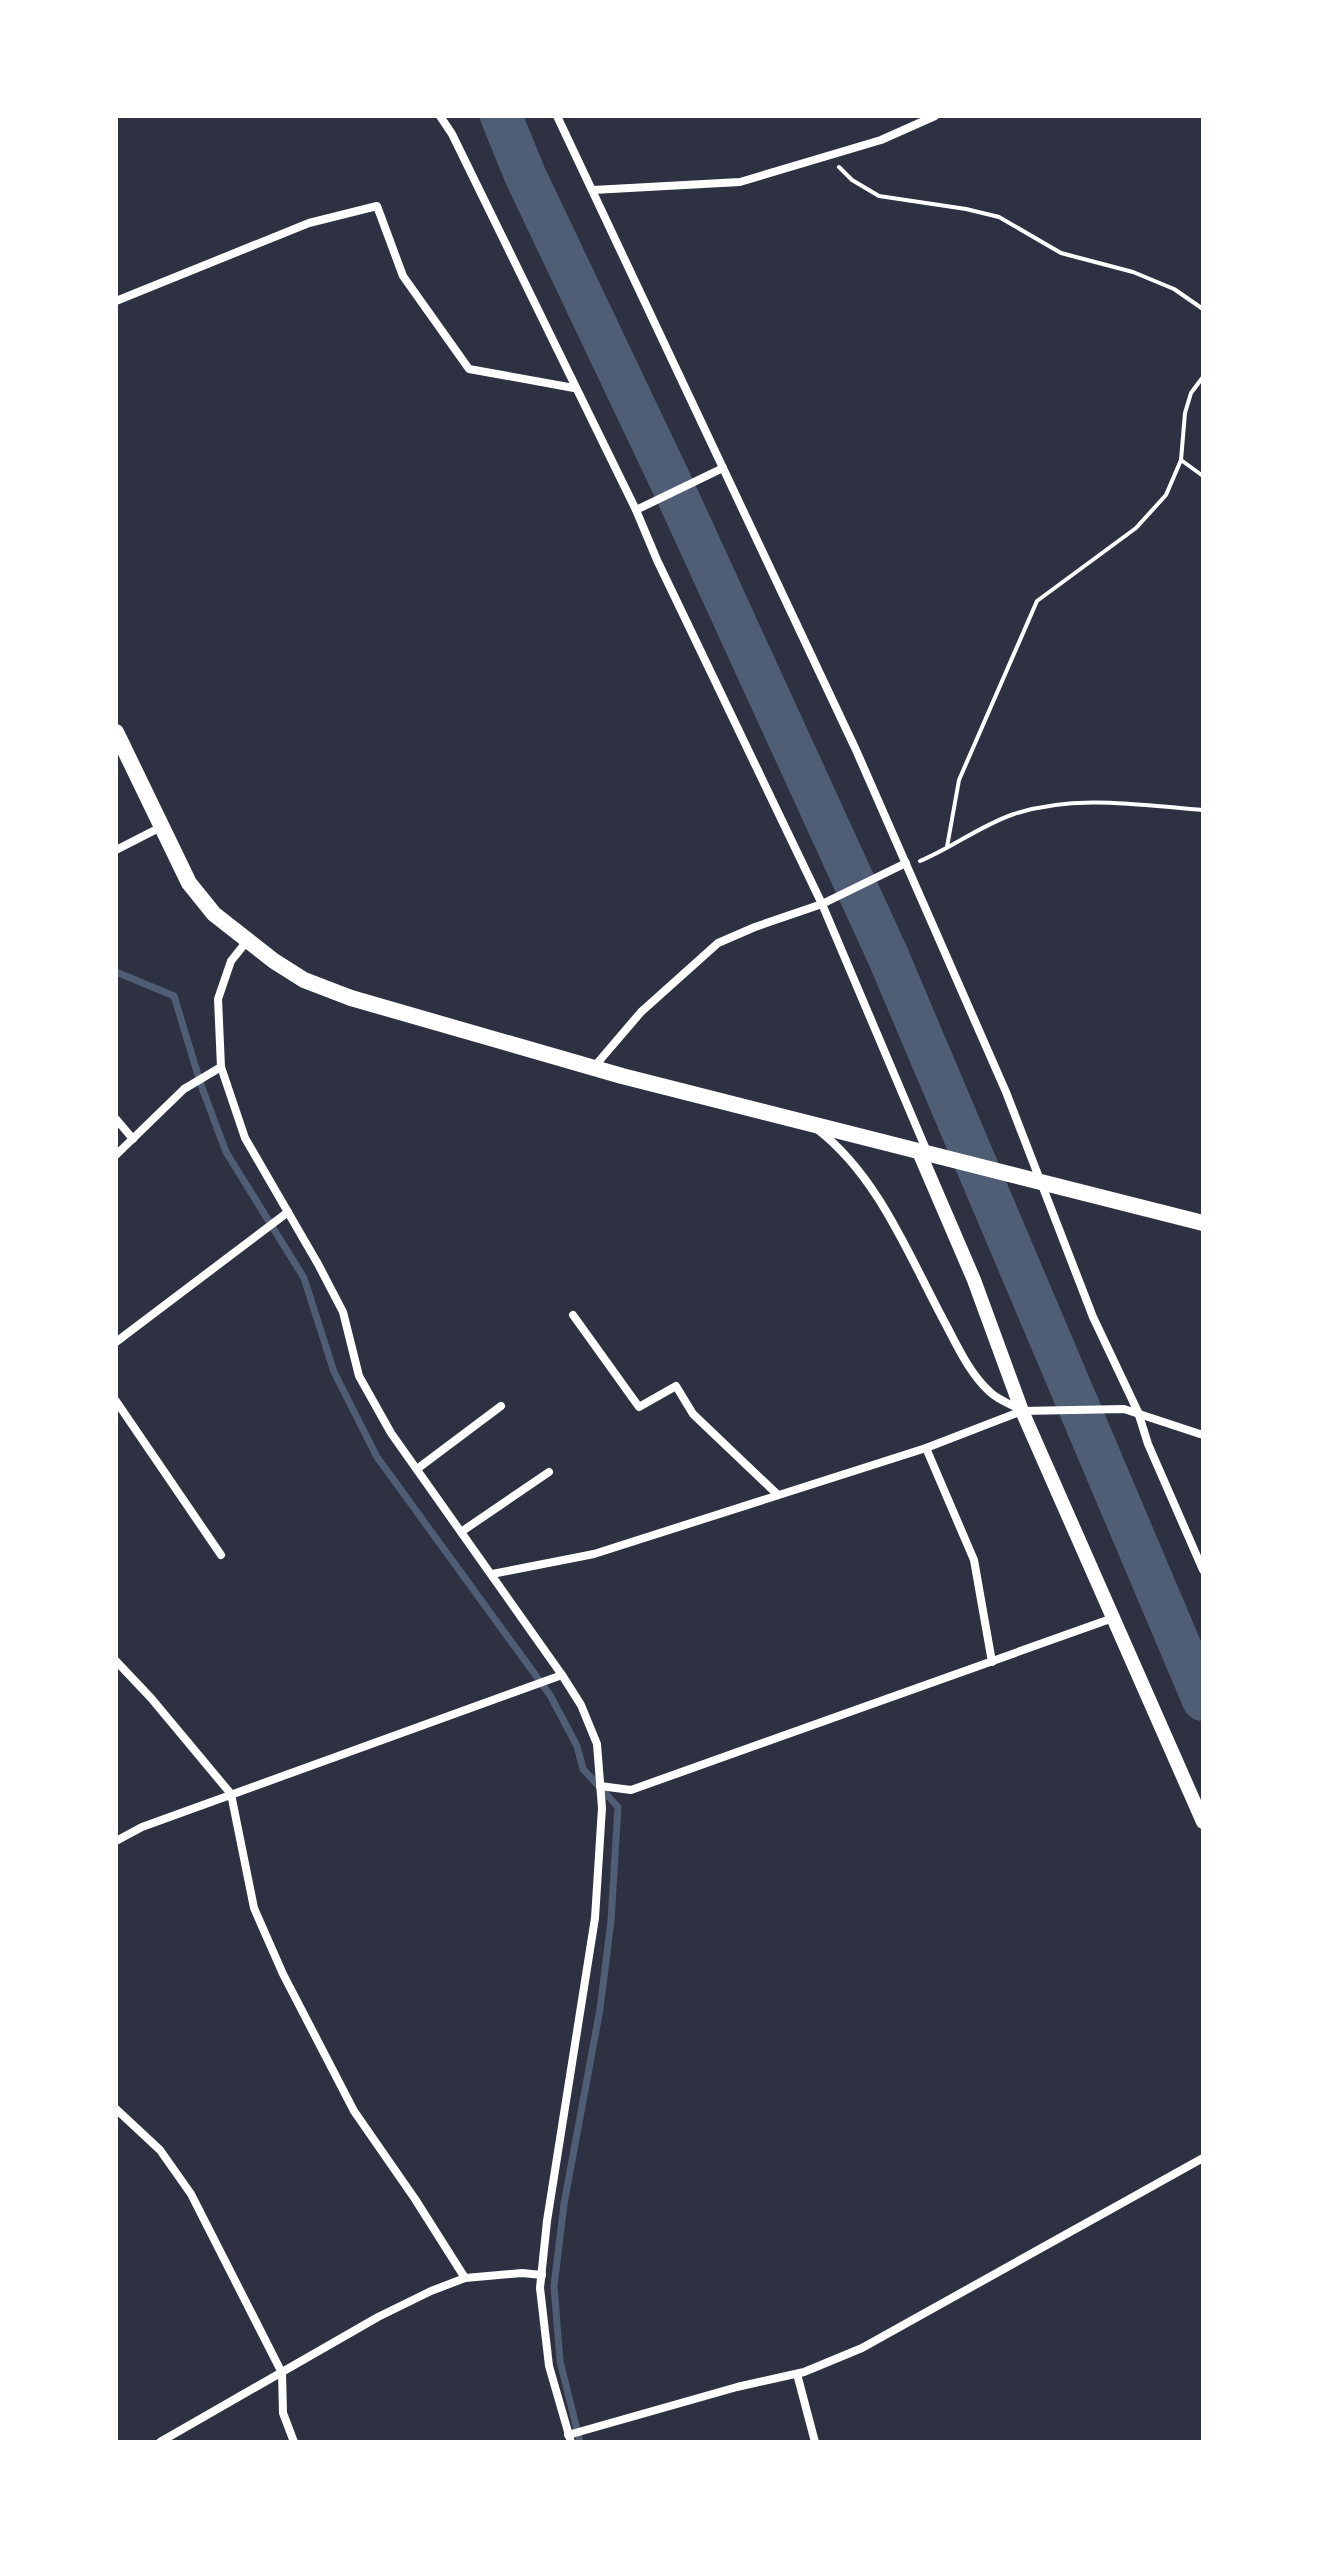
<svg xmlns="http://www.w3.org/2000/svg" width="1319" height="2558" font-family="'Archivo Narrow',sans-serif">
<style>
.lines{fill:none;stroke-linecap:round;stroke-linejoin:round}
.stream{stroke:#4f5d75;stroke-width:7}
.river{stroke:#4f5d75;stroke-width:42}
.path{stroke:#fff;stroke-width:4}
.minor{stroke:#fff;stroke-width:8}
.tertiary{stroke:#fff;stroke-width:14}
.secondary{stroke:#fff;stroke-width:16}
</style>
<rect width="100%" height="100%" fill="#2d3142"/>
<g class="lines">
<!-- stream -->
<polyline class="stream" points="116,972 174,996 201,1085 226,1152 304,1278 334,1372 377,1457 550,1695 577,1746 583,1769 618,1807 611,1921 600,2009 564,2204 554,2286 560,2361 580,2442"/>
<!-- river -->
<polyline class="river" points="501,116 525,175 677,495 888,956 1203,1700"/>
<!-- path -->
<g class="path">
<polyline points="839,167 852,180 879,196 966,209 999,217 1061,253 1133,272 1174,289 1203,309"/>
<polyline points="1181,460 1203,476"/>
<polyline points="947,847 959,780 1037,601 1136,528 1166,495 1181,460 1185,413 1191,393 1203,377"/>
<path d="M920,861C952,848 981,825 1014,814C1075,794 1140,805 1203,810"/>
</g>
<!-- minor -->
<g class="minor">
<polyline points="440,116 452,134 636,510 657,560 822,904 928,1154"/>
<polyline points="557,116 856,750 1006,1092 1093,1317 1138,1412 1148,1444 1203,1570"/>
<polyline points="593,190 740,182 881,140 935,116"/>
<polyline points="116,301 309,223 377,206 403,276 469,369 574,388"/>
<polyline points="636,510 723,468"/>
<polyline points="116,850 161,827"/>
<polyline points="247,941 231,961 218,999 221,1067 245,1138 318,1264 343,1312 359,1376 391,1433 562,1675 581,1705 597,1744 602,1808 595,1918 547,2221 540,2288 549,2366 571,2442"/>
<polyline points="594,1067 641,1012 718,943 755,927 822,904 906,863"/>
<polyline points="116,1119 133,1139"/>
<path d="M817,1129C878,1176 908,1254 944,1321C957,1345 969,1373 990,1392C998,1400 1012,1405 1022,1410"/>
<polyline points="116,1155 184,1089 221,1067"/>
<polyline points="573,1315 639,1407 676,1386 693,1414 778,1495"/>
<polyline points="116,1342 288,1212"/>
<polyline points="116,1401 221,1555"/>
<polyline points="926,1448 974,1560 992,1662"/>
<polyline points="417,1469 501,1406"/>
<polyline points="461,1532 549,1472"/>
<polyline points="492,1574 594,1554 926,1448 1022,1411 1124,1409 1203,1435"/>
<polyline points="116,1661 151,1698 231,1794 254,1908 283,1974 354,2111 415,2199 465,2278"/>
<polyline points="600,1786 631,1790 1113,1618"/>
<polyline points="116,1841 142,1827 562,1675"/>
<polyline points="116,2109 160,2150 191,2194 282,2373 283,2413 294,2442"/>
<polyline points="797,2374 815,2442"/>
<polyline points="568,2435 737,2387 804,2372 862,2348 1203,2158"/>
<polyline points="160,2442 378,2317 431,2291 465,2278 522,2273 542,2275"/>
</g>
<!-- tertiary -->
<polyline class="tertiary" points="919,1152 974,1280 1022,1411 1203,1822"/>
<!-- secondary -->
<polyline class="secondary" points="116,732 189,883 214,914 274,961 304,980 351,998 622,1076 1203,1223"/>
</g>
<!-- border -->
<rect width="1319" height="2558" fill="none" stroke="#ffffff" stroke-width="236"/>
</svg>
